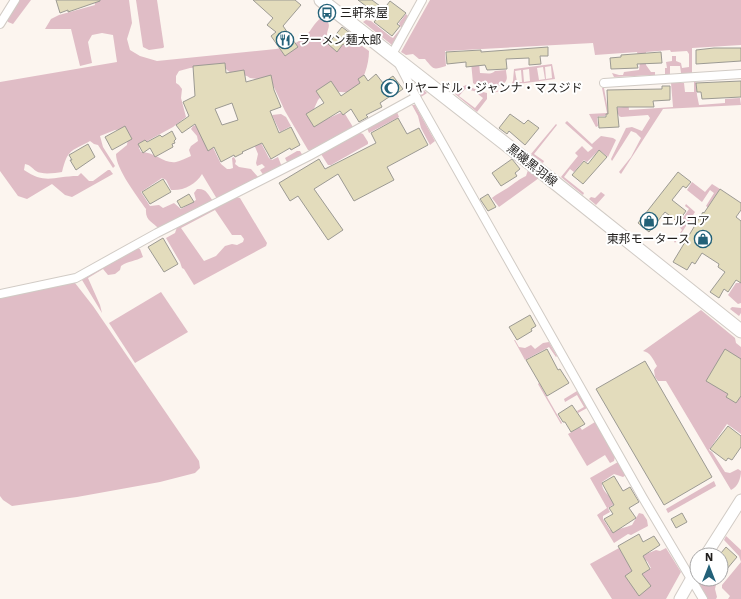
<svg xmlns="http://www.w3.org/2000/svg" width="741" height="599" font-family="'Work Sans','Noto Sans JP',sans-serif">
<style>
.green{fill:#e0bdc6;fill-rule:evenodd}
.building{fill:#e3dcbc;stroke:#9c9a93;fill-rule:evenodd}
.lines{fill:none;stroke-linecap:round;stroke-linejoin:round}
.street-casing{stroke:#d1cbc5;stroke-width:10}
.secondary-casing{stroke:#d1cbc5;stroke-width:13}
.primary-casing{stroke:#d1cbc5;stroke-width:15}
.street{stroke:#fff;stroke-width:8}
.secondary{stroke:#fff;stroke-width:11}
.primary{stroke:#fff;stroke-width:13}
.labels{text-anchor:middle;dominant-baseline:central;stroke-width:4;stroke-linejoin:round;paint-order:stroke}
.poi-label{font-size:12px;fill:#211f1d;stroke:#fff;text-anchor:start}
.street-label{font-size:12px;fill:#211f1d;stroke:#fff}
</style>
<rect width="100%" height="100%" fill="#fcf5ef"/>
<!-- green -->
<g class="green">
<polygon points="17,0 31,0 13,24 8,22 6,18"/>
<path d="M94,0H129L132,23L127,39L130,50L140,56L157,61L276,49C290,47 301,42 310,31C314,25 317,20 323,17C334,26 326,27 327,38L338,47L354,40L369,51C369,66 363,80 355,93L326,91L318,100L312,113L318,123L340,113L345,114L353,127L314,151L308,150L285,111L273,85L264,80L250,78L247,76L231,73L227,70L223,65L190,68L179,71L176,76V83L179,85L182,89L181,98L186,117L173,127L140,145L139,148L141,152C155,152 164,164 176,162C180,161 186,158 191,156L189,150L191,146L198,141L197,136L191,129L193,126L201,123L221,164L227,169H230L233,168L232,158L234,157L236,161L235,164L239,167L251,169L259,178L217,199L202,174C196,184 184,191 171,190L166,180L162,178L141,192L150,206L159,205L163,208L174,203L181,209L196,200L194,193L197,189C206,188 208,194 213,201L159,229C153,222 145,221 146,209C137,196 116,169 116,154L127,145L128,138L124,129L115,130L100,136L103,147L115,166L113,168L98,145L94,144L90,141C70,152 68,149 62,172C55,173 42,175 36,171C32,168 30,165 25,164L24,170C46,185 54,176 78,176L81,173L89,181H93L108,170H110L113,174L72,197L65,195L52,184L27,199L18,196L0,171V82L117,62L113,35L102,33L92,35L88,42L92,63L80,66L71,29H45L51,19L59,15L95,5Z"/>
<polygon points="136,0 157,0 164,47 163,48 149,50 143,47"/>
<path d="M430,0H741V45L692,48V73H681L680,66H670V74H665V68H667L666,62L672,61V56H676V61L681,63L682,68L689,67V54L687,51L671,52L670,50L646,52V65L651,72H655V75L614,77L612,73L619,75H623L624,72L639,70L640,63L637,52L595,55L593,43L445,51L446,66C433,70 434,70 425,59H419L413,54L406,55L401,52Z"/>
<polygon points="406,14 408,16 392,45 363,22 366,20 371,21 391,37 393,38 401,28 399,23"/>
<path d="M471,62L479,63L480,73C486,73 491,75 495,71L506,70C506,74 508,78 506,81C502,88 488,89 481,89L473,83Z"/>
<path d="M552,64L555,79L511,85L510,89L492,93L511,85L513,81L514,69ZM551,66L552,78L546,79L545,67ZM543,67L545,79L539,80L537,68ZM529,69L530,81L524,82L523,70ZM521,70L522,82H517L515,71Z"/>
<polygon points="694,82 696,82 697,95 699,105 725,103 725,99 740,98 741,105 663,109 621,174 619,172 631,157 641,138 636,133 631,131 612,161 611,159 626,128 632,127 642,131 650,118 648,115 621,117 619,116 618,114 606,114 605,116 599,116 597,118 598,126 596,127 589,114 607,113 602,88 604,88 608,111 613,108 624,107 625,101 628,100 629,110 673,107 671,83 684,83 685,92 694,92"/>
<path d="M466,85L479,91L487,93V99L477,112L455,94L462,87ZM465,89L474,91L483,98L475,108L459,96Z"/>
<polygon points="419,86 427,93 421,97 416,89"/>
<polygon points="412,105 415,105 435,141 430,145 421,128 418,116"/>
<polygon points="397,112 399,117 369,133 367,128"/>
<polygon points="281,114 286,117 291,126 280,132 272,115"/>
<polygon points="567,121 592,144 601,136 613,138 616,140 608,157 599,150 587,162 584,160 574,172 570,169 564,177 584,193 583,195 561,177 578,156 575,153 582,146 588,152 593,148 565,123"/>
<polygon points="556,124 557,125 534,154 544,161 543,163 531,154"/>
<polygon points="249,132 261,143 269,158 272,160 278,157 282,167 264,176 260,170 265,167 262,164 257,166 256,163 258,154"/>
<polygon points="358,132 363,134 368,142 368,144 331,165 328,165 321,154 324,151"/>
<polygon points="297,151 300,151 303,156 288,164 285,158"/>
<path d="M528,170L539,178L499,207L492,198C498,193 503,191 509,187C515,183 519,179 526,176Z"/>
<polygon points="692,182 705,192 712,184 720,189 709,205 711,210 706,206 714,193 710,190 702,202 687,190"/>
<polygon points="601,192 605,195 596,205 589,199 591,197 595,198"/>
<path d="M236,197L240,198L267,243L266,246L194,285L184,269L182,268L180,262L166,238L175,233L177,227ZM215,210L232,235H241L244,239L243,242L237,245L232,244L225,246L216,256L204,261L181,228Z"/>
<polygon points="686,204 695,212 675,243 674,241 682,230 678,225 689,209 685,206"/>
<path d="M134,249H140L143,257C136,261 128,261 121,266L120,270L115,274L108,275L103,269L88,278L100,305L102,313L82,280Z"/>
<polygon points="741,280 741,303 738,304 728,295 736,283 739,283"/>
<polygon points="71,281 75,283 93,306 199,461 200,468 195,473 160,482 77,497 12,506 3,500 0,496 0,295"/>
<polygon points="161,292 188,332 135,363 109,323"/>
<polygon points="732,307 741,308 741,313 739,316 730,309"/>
<path d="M701,310L735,338L736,343L741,347V434L727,424L709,450L712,452L725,472L730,473L738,469L741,471C741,478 738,487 731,490L666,381H658L655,377L654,370L657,366C653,359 650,352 643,351Z"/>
<polygon points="514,340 515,340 519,347 525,348 531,345 535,349 543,343 549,342 557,356 556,357 549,347 525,360"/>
<polygon points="539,383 562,423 561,424 538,384"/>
<polygon points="577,391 587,408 578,413 577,411 584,407 577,395 565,402 564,399"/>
<polygon points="595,422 615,457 614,461 610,463 605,455 587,466 568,434 580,427 582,430"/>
<path d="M618,462L626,475L623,477L614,474L602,482C601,488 606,494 611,497L627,489L631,493L608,508L610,512L603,516V519L610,530C618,530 626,527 632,525L639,513L643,514L647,520L648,526L631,535L628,534L614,543L597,515L607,508L590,478Z"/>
<polygon points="714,481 716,486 668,513 666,509"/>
<polygon points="726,536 741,550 741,599 728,599 730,596 722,588 722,585 741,562 739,556 724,540"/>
<polygon points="619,548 636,577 651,568 647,561 643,559 641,560 644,552 646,554 656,550 660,551 666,548 681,572 666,599 612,599 590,564"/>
<polygon points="698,579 716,579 717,580 715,589 717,597 716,599 707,599 698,585"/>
</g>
<!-- building -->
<g class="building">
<polygon points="56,0 100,0 100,1 68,12 68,10 60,13"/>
<polygon points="253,0 295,0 301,5 283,26 298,47 285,56 271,36 276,32 267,25 273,18"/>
<polygon points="358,0 372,0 384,9 390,1 406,13 397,24 400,26 392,36 374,22 379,16"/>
<polygon points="342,27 354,36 346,46 343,44 337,52 328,44"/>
<polygon points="548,47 548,56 540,56 541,64 529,65 529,58 506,59 507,69 487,70 485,65 466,67 466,62 447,64 446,52 481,50 481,52"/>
<polygon points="714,48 741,48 741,61 696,64 696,50"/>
<polygon points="661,52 662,63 637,64 638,68 611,69 610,58 621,57 621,55"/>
<path d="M225,63L226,73L244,70L246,82L271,75L274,90L281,107L270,111L279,133L291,127L300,145L291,150L290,148L271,159L262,143L242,152L243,153L235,157L234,155L221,162L214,147L208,151L195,124L182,133L176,125L189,116L183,102L195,96L193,66ZM232,103L238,120L222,125L215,109Z"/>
<polygon points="376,74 383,83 393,76 403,89 396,94 395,93 380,103 382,107 366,115 368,117 359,122 351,109 343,115 340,111 314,127 306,114 324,103 316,91 331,81 341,96 360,83 358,79 364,75 368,81"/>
<polygon points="741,81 741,97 702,99 701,92 697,92 696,83"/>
<polygon points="662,86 670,86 670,100 653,101 654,107 617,107 619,127 599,128 598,117 606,117 606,114 608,114 607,90 662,89"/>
<polygon points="510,114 524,124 528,120 539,128 525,145 509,131 507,134 499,128"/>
<polygon points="398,118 407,134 419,128 428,145 387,167 394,180 354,201 338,174 314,189 343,230 328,240 298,196 290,201 279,183 319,159 325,169 376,143 371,133"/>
<polygon points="125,126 132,139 112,150 105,137"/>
<polygon points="172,131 176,139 174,141 175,143 172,144 173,147 155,157 150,148 143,153 138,144 145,140 147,142 160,135 162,137"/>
<polygon points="88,144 95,157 76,170 70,160 72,160 69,155"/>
<polygon points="599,150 607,157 583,184 572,175 584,161 588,164"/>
<polygon points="512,159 520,169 515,173 517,176 501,186 492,173"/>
<polygon points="678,172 691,182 686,188 683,186 672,200 686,211 678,222 665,212 649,232 638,223"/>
<polygon points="163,179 171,192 150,204 142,192"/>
<polygon points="720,189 741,203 741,210 736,217 741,221 741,283 736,280 728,292 724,289 719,298 710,292 725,272 718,267 719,264 702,253 695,264 692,262 687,270 673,262 703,212 704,213"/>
<polygon points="189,194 194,202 181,208 177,201"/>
<polygon points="488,194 496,207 488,211 480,199"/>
<polygon points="163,238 178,264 164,272 148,247"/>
<polygon points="530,315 536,326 531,329 532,331 517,340 509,327"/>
<polygon points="547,349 558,370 560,369 569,383 547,396 526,360"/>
<polygon points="725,349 741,359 741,396 736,403 726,397 728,394 706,381"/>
<polygon points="645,361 712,477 664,505 596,389"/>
<polygon points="572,405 585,424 571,432 565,422 563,422 558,414"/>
<polygon points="728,426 741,436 741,447 732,460 728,458 726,461 710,449"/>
<polygon points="614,476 623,491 630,487 639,502 629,508 636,518 613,533 604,519 613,514 609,508 614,505 602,483"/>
<polygon points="682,513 687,522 676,528 671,519"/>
<polygon points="639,534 643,542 654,536 660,545 643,556 650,569 642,574 651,586 639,596 625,576 632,571 618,546"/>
<polygon points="726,547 737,557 721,576 721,553"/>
</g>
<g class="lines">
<defs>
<g id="street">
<polyline points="0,24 15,0"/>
<polyline points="391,56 422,0"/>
<polyline points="398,62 416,97 643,498 703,599"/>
<polyline points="604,83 741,74"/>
<polyline points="0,294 76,278 157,233 309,156 416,97"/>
</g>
<g id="secondary">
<polyline points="706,555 741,500"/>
<polyline points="680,599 697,569"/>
</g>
<polyline id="primary" points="321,0 549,178 741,331"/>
</defs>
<!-- street casing -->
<use href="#street" class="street-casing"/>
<!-- secondary casing -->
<use href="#secondary" class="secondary-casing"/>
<!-- primary casing -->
<use href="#primary" class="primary-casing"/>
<!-- street -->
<use href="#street" class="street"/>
<!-- secondary -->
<use href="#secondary" class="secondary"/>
<!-- primary -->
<use href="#primary" class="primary"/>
</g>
<!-- icons -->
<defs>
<symbol id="bus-ring" viewBox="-11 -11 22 22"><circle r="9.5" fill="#fff" stroke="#236178" stroke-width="1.5"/><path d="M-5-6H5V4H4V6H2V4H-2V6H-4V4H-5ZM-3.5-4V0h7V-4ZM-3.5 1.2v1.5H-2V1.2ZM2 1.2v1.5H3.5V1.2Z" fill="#236178"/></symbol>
<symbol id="restaurant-ring" viewBox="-11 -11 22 22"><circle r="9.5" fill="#fff" stroke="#236178" stroke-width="1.5"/><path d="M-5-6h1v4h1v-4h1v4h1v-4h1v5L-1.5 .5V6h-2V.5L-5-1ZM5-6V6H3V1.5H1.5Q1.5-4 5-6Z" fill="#236178"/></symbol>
<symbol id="mosque-ring" viewBox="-11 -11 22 22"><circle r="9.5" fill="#fff" stroke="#236178" stroke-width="1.5"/><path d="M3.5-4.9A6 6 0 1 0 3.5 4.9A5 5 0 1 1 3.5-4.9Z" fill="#236178"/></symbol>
<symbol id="shop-ring" viewBox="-11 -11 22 22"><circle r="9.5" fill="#fff" stroke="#236178" stroke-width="1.5"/><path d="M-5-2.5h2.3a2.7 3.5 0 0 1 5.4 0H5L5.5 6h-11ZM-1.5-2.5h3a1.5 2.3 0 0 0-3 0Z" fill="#236178"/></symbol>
</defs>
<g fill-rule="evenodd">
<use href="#bus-ring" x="317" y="3" width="20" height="20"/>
<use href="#restaurant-ring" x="275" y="30" width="20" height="20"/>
<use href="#mosque-ring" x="380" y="78" width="20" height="20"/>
<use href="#shop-ring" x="639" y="211" width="20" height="20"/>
<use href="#shop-ring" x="693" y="229" width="20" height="20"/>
</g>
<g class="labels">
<!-- poi labels -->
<g class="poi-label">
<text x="340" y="13">三軒茶屋</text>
<text x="298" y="40">ラーメン麺太郎</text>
<text x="403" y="88">リヤードル・ジャンナ・マスジド</text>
<text x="662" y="221">エルコア</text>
<text x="690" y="239" text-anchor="end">東邦モータース</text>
</g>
<!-- street labels -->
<g class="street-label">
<text transform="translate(532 165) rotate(38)">黒磯黒羽線</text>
</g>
</g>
<!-- north arrow -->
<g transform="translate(709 567)"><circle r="19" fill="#ffffff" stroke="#a6a5a5"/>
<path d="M0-3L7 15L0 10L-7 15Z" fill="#236178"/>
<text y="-6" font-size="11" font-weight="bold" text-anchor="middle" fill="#211f1d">N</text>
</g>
</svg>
